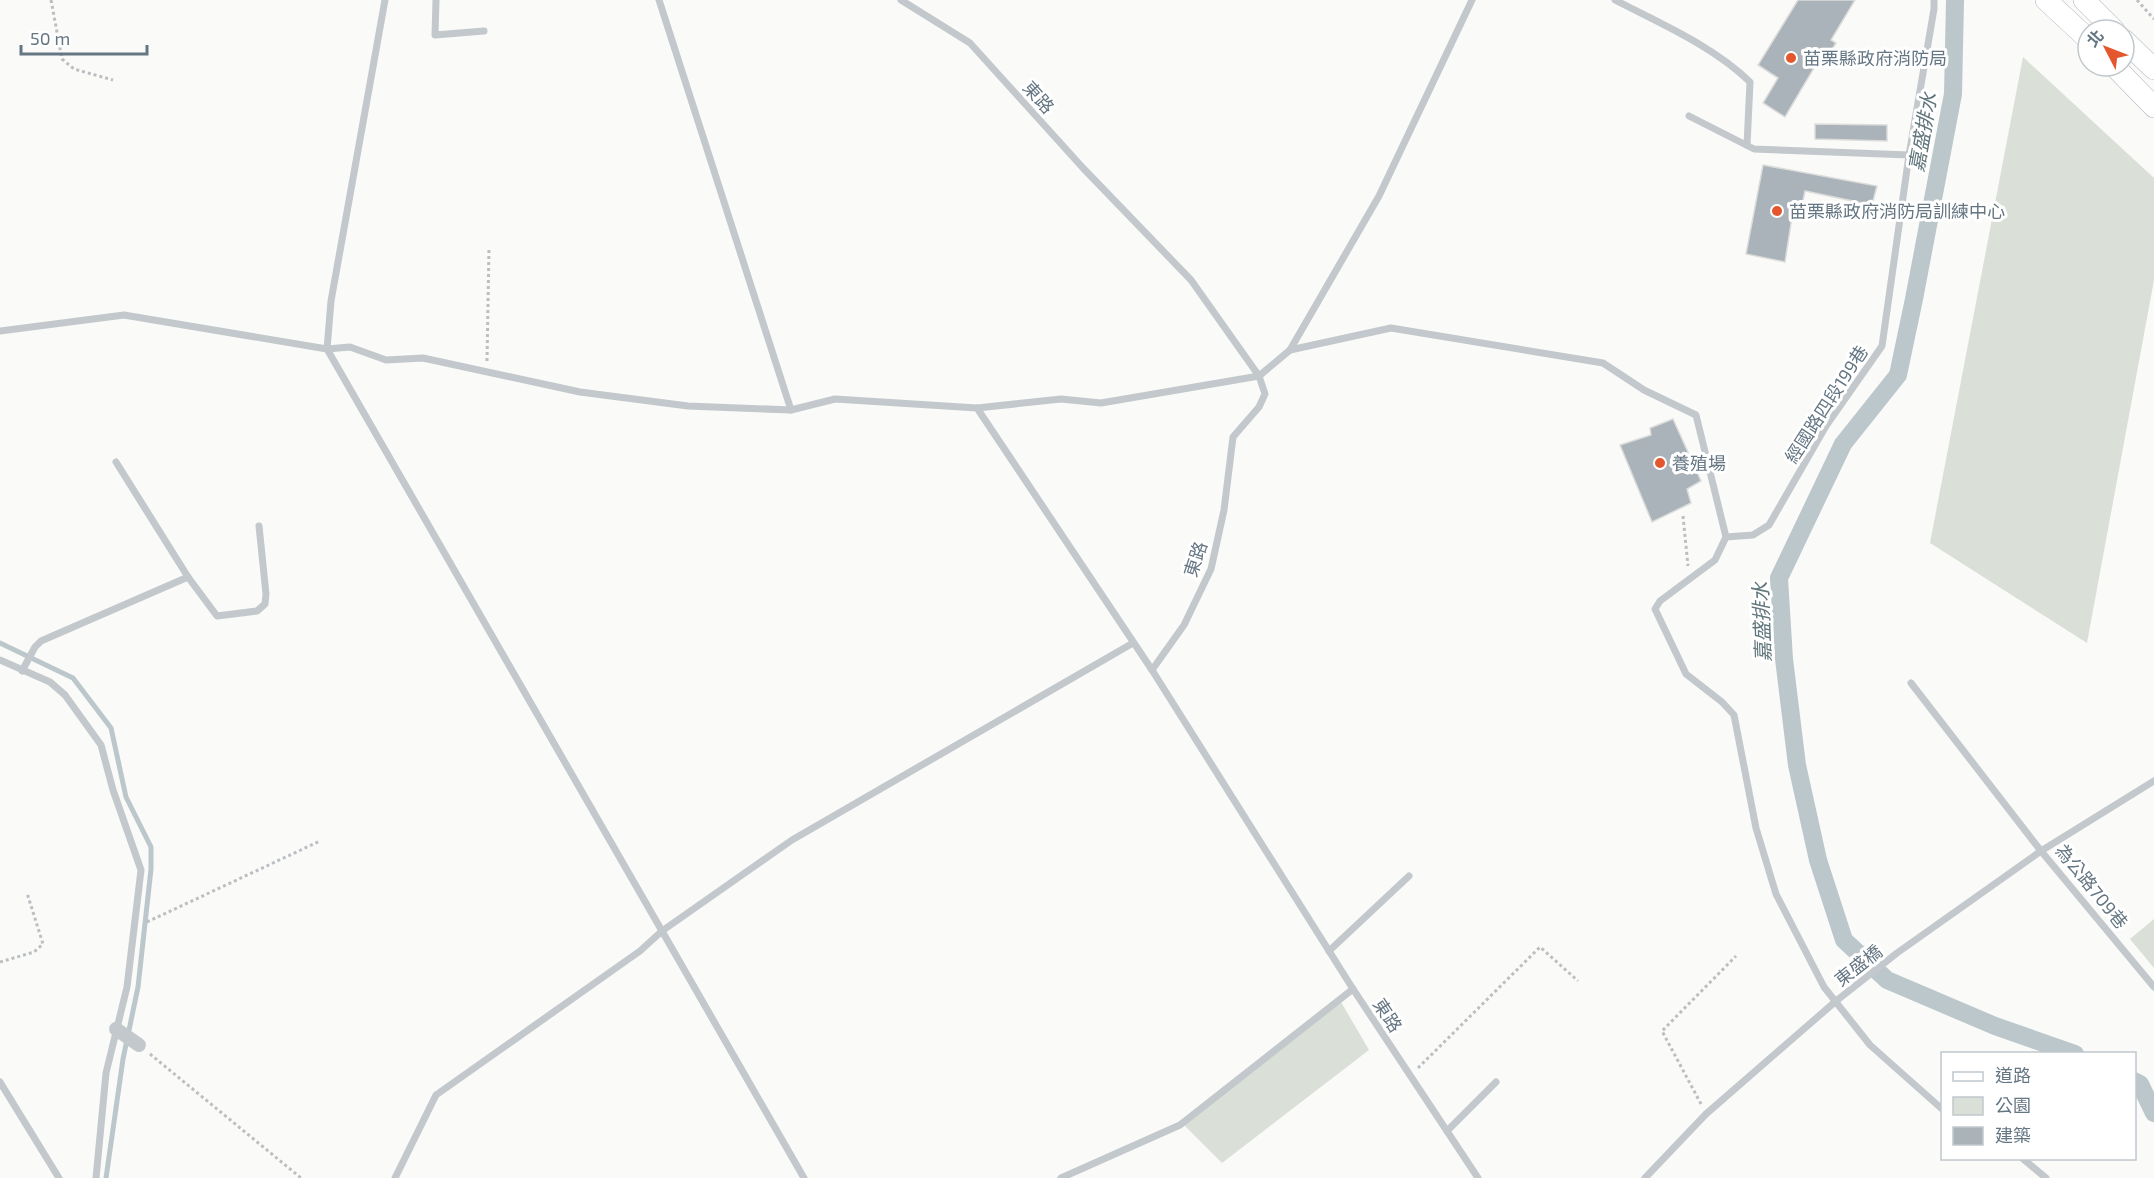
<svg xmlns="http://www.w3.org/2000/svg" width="2154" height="1178" font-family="'Exo 2','Noto Sans TC',sans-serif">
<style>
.green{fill:#dadfd7}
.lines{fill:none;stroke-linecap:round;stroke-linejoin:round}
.stream{stroke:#bbc7cb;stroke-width:5}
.canal{stroke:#bbc7cb;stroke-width:18}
.building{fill:#aab3b9;stroke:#dcdcda;stroke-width:1.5}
.primary-casing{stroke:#b5babe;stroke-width:22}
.path{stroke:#bbbfc2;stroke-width:3;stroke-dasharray:3 3;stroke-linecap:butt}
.service{stroke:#c3c8cc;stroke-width:7}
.minor{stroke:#c3c8cc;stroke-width:14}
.primary{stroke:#fff;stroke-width:21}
.poi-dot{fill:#e4572e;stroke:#fff;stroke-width:2}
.labels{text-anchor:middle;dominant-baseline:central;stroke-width:6;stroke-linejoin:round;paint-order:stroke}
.poi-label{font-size:18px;fill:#657683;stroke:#fff;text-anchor:start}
.street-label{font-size:18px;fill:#657683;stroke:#fff}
.water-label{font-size:20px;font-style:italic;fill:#60757c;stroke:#fff}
</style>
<rect width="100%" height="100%" fill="#fafaf8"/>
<!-- green -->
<g class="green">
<polygon points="2023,57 2154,178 2154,280 2087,643 1930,543"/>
<polygon points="2154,919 2154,968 2130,939"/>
<polygon points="1341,1002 1369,1050 1222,1163 1184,1125"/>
</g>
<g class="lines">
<!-- stream -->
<polyline class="stream" points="0,643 73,678 111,728 126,797 151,847 151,869 138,987 123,1059 106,1178"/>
<!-- canal -->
<g class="canal">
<polyline points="1955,0 1953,94 1914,299 1898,375 1843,444 1779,578 1784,659 1797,765 1818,860 1844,940 1887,980 1995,1026 2075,1054"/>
<polyline points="2134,1081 2140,1084 2154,1113"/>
</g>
</g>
<!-- building -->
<g class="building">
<polygon points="1798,0 1855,0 1831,40 1836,43 1826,59 1821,56 1785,117 1763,103 1778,78 1758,65"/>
<polygon points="1815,124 1887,125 1887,141 1815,139"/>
<polygon points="1763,165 1877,186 1872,205 1805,191 1799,220 1792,217 1785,262 1746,254"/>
<polygon points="1673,419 1701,481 1687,489 1691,503 1652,522 1620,445 1651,435 1650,428"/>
</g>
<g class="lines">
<defs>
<g id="primary">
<polyline points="2046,0 2088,39"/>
<polyline points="2084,0 2114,30"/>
<polyline points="2124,40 2154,69"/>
<polyline points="2114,66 2154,107"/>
</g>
</defs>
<!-- primary casing -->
<use href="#primary" class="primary-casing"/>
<!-- path -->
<g class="path">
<polyline points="51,0 62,59 74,69 113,80"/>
<polyline points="2137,0 2154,19"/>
<polyline points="487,361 489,248"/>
<polyline points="1683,516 1688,566"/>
<polyline points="147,922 320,841"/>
<polyline points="0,962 34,952 43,944 27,893"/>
<polyline points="150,1054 301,1178"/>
<polyline points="1418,1068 1540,947 1578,981"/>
<polyline points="1701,1104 1662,1031 1736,956"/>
</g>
<!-- service -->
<g class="service">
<polyline points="385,0 331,301 327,349 350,347 386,360 423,358 580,392 688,406 791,410 835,399 977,408 1152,670 1353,989 1478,1178"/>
<polyline points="436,0 435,35 484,31"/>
<polyline points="659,0 791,410"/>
<polyline points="901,0 970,43 1083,168 1191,280 1259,376 1265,394 1259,407 1233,437 1224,510 1211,569 1184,625 1152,670"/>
<path d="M1615,0C1661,24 1713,46 1750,82L1747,145"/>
<polyline points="1689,116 1754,149 1909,155"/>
<polyline points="0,331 124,315 327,349 662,931 640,951 436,1095 395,1178"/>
<polyline points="1290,350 1379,196 1472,0"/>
<polyline points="977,408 1061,399 1101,403 1259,376 1290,350 1391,328 1603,363 1644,390 1696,415 1726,537 1715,560 1660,601 1655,609 1686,674 1722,702 1734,715 1756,828 1776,894 1824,987 1870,1045 1942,1109"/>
<polyline points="116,462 188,577 217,616 257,611 265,604 266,594 259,526"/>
<polyline points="1726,537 1753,535 1769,525 1826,426 1882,346 1909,155 1934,9 1934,0"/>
<polyline points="0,660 50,682 65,695 101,745 113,790 141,870 127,987 106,1073 96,1178"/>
<polyline points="22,671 35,647 41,641 188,577"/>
<polyline points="1911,683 2041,851 2154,987"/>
<polyline points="1329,951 1409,876"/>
<polyline points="0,1082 59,1178"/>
<polyline points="1447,1131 1496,1082"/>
<polyline points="2022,1158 2046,1178"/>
<polyline points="804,1178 662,931 792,840 1133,643"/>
<polyline points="1061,1178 1180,1125 1353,989"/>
<polyline points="1645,1178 1706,1114 1836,1001 1897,953 2041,851 2154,781"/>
</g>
<!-- minor -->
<polyline class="minor" points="116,1029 139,1045"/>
<!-- primary -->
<use href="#primary" class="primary"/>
</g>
<!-- markers -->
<g class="poi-dot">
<circle cx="1791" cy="58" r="6"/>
<circle cx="1777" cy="211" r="6"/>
<circle cx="1660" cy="463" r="6"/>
</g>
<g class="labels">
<!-- poi labels -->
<g class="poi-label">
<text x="1803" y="58">苗栗縣政府消防局</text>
<text x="1789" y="211">苗栗縣政府消防局訓練中心</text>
<text x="1672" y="463">養殖場</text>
</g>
<!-- street labels -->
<g class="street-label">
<text transform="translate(1039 97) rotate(48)">東路</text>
<text transform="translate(1826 404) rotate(-57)">經國路四段199巷</text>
<text transform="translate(1195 559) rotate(-72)">東路</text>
<text transform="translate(2092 886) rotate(51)">為公路709巷</text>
<text transform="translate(1858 965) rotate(-38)">東盛橋</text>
<text transform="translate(1388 1015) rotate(57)">東路</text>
</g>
<!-- water labels -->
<g class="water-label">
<text transform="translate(1922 132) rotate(-80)">嘉盛排水</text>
<text transform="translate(1761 622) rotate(-92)">嘉盛排水</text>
</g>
</g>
<!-- legend -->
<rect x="1941" y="1052" width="195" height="108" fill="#ffffff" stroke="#c1c8cd" stroke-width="1.5"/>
<rect x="1953" y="1072" width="30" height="9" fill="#ffffff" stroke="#c1c8cd" stroke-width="1.5"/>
<text x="1995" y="1082" font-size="18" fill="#657683">道路</text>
<rect x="1953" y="1097" width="30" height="18" fill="#dadfd7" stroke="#c1c8cd" stroke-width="1.5"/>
<text x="1995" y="1112" font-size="18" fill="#657683">公園</text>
<rect x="1953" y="1127" width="30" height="18" fill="#aab3b9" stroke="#c1c8cd" stroke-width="1.5"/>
<text x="1995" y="1142" font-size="18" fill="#657683">建築</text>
<!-- north arrow -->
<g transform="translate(2106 48) rotate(312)"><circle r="28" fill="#ffffff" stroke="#c1c8cd" stroke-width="1.5"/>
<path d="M0-4.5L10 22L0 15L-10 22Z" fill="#e4572e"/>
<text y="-9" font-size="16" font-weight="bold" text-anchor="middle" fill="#657683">北</text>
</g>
<!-- scale -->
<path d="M21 45v9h126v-9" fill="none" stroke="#657683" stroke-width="3"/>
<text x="30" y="45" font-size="18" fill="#657683" stroke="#ffffff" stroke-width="4.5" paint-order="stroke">50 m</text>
</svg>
